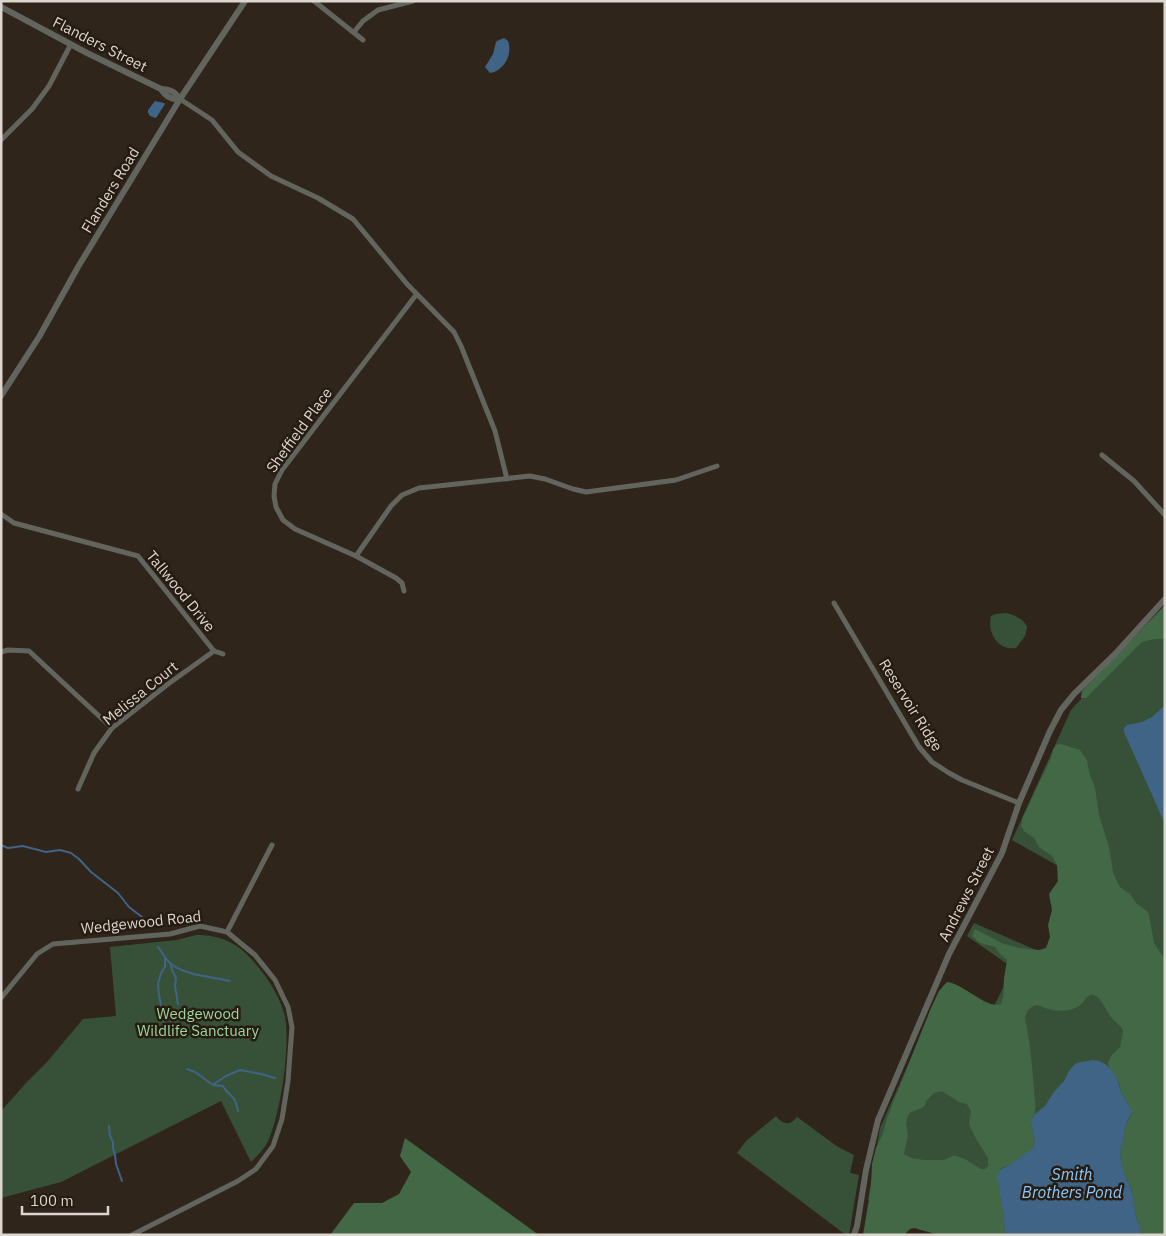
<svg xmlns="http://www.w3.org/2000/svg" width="1166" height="1236" font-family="'IBM Plex Sans',sans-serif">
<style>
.green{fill:#375139}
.forest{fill:#426846;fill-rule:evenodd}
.water{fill:#3f6486}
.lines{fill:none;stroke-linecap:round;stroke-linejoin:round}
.stream{stroke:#3f6486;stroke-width:2}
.minor{stroke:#62655e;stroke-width:5}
.tertiary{stroke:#62655e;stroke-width:6}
.labels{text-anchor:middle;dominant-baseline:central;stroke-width:5;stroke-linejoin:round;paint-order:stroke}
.street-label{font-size:15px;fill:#ddd6cf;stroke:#261c11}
.park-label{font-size:15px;fill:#9bd79f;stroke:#261c11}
.water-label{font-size:16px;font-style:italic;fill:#8bc7fd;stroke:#261c11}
</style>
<rect width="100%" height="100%" fill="#30251b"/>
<!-- green -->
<g class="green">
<polygon points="1165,607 1165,1235 1007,1235 974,1192 868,1200 880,1128 943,986 988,1018 1013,968 967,936 974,923 1045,954 1057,931 1058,866 1012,840 1071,710"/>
<path d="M1006,613C1014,615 1024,619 1027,627L1025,636L1016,648C998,651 987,633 991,616L995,614Z"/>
<path d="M196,935C224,935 241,945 258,967C269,980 279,996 284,1013C292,1041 280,1120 266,1145C262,1151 256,1157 251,1162L221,1101L61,1182L1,1198V1111L27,1082L47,1062L83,1019L116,1016L110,947L177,940Z"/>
<path d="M776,1116C783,1125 790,1126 797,1117L838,1147L854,1155L850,1173L859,1175L849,1235H846L737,1153L746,1141Z"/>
</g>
<!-- forest -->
<g class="forest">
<path d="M1165,605V639C1159,638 1146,640 1141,643L1086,698H1081V696L1082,691Z"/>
<path d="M1061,744L1080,750L1087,760L1089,772L1095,788L1099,815L1109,847L1113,872L1118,884L1120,887L1130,894L1137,904L1147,911L1149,915L1154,943L1165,960V1235H1142L1136,1216L1132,1191L1124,1173L1120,1156L1121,1148L1123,1140L1125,1127L1131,1115L1130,1107L1121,1093L1120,1085L1109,1067L1108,1063L1111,1056L1120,1047L1123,1032L1122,1028C1118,1024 1114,1021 1111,1017C1106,1011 1102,998 1094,995C1087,993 1084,1003 1079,1006C1065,1014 1051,1011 1037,1005C1030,1007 1026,1010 1025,1018C1030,1041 1032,1064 1034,1088C1034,1095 1036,1103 1035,1111C1035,1115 1032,1118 1031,1122C1030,1129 1037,1137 1034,1145C1031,1155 1009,1165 1000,1169L997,1180L1000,1187V1196L1004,1217L1005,1235H939L914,1228L910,1229L904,1235H863L871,1187L872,1164L876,1148L883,1133L887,1118L931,1008L939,991L947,982C963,983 987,1010 1001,1004C1005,993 1003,988 1004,978C1005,972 1006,967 1007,960L1000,954L995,947L980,943L972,936L975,929L987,935L1001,943L1019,948L1039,950L1046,948L1050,937L1048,925L1052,910L1049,894L1058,881L1057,865L1052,856L1039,847L1034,838L1024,831L1021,826L1023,817L1051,758L1053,750L1056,745ZM942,1091L959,1102L967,1104L971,1111L969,1124L975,1137L988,1158V1166L985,1169H981L965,1159L956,1156H952L944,1160H924L911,1158L904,1154L908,1135L906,1123L908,1115L911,1112L922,1108L925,1105L926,1101L934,1093Z"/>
<polygon points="405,1138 539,1235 330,1235 354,1203 382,1203 399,1194 411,1172 400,1156"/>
</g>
<!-- water -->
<g class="water">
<path d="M504,38L508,41C513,54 504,71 490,73L485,67L493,54L496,42L497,41Z"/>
<polygon points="155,101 164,103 165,104 156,118 150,116 148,113 148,110"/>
<polygon points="1165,705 1165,824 1124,732 1124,728 1127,725 1142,722 1152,717"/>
<path d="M1093,1060C1106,1061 1114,1071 1118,1082C1120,1086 1120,1090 1122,1094C1125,1100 1129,1105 1132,1111L1125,1127L1123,1140L1121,1148L1120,1156L1124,1173L1132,1192L1136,1216L1142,1235H1005L1004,1217L1000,1196V1187L997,1180V1172L1014,1162L1033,1148L1035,1140L1031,1125V1121L1035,1114L1045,1106L1053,1093L1064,1081L1069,1071L1074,1065L1077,1063Z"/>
</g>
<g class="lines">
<!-- stream -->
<g class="stream">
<polyline points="1,845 8,848 23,846 46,852 60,850 71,853 79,859 91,872 118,893 129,907 142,917 147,925"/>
<path d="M158,947C162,952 165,959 170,963C183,975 213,977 230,981"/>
<polyline points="165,958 165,967 161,973 158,984 159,995 165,1026"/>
<polyline points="171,965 172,970 176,978 175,986 178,1004"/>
<path d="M187,1069L195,1072L213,1085L223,1086C226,1092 230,1094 234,1099C236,1102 237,1107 238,1111"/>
<polyline points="214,1084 226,1076 240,1070 261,1074 275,1078"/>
<polyline points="109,1126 110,1136 113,1142 113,1148 115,1155 116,1164 122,1181"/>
</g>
<!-- minor -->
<g class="minor">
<polyline points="314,1 363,40"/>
<polyline points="354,32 363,21 378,10 413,1"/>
<polyline points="180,99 212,120 238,152 271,176 318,198 353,219 407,284 454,332 461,346 495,431 507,479"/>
<polyline points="1,140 32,109 49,86 71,44"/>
<polyline points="1102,455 1134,481 1165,515"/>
<polyline points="1,514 14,523 138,556 214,651 223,654"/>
<polyline points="356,556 391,506 402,495 419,488 530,476 545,479 573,489 586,492 676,480 717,466"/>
<polyline points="404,591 402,583 396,578 356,556 295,529 283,520 276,507 274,496 275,484 282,470 416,295"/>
<polyline points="834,603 919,747 932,762 949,773 962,780 1019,803"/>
<polyline points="1,652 8,650 29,651 112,728"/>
<polyline points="78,789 94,753 112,728 168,684 214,651"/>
<polyline points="227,932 272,845"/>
<polyline points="1,998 37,954 53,944 170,934 200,926 227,932 255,955 275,980 288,1007 292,1027 288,1081 282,1119 273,1146 256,1169 238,1181 132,1235"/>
</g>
<!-- tertiary -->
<g class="tertiary">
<path d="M1,7L87,53L161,89C165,96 172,100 180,99"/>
<path d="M161,89C169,89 176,92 180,99"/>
<polyline points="1,396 39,337 78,267 180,99 245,1"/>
<polyline points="854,1235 857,1226 866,1170 878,1120 949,954 1002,853 1019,803 1050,731 1061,710 1074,694 1115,654 1165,599"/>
</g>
</g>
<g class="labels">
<!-- street labels -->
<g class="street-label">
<text transform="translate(100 44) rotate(27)">Flanders Street</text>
<text transform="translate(110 190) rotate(-59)">Flanders Road</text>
<text transform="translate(299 430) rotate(-54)">Sheffield Place</text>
<text transform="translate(181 591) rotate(51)">Tallwood Drive</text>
<text transform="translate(140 693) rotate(-39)">Melissa Court</text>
<text transform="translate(911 705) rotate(58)">Reservoir Ridge</text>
<text transform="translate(966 894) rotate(-63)">Andrews Street</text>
<text transform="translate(141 922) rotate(-6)">Wedgewood Road</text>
</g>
<!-- park labels -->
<g class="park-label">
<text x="198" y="1013">Wedgewood<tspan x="198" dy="17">Wildlife Sanctuary</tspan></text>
</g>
<!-- water labels -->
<g class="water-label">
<text x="1072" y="1174">Smith<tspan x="1072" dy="18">Brothers Pond</tspan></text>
</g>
</g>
<!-- border -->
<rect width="1166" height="1236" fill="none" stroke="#ddd6cf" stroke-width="5"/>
<!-- scale -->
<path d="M22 1206v8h86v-8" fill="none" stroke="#ddd6cf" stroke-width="2.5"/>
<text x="30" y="1206" font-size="15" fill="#ddd6cf" stroke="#261c11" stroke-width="4" paint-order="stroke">100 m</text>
</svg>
